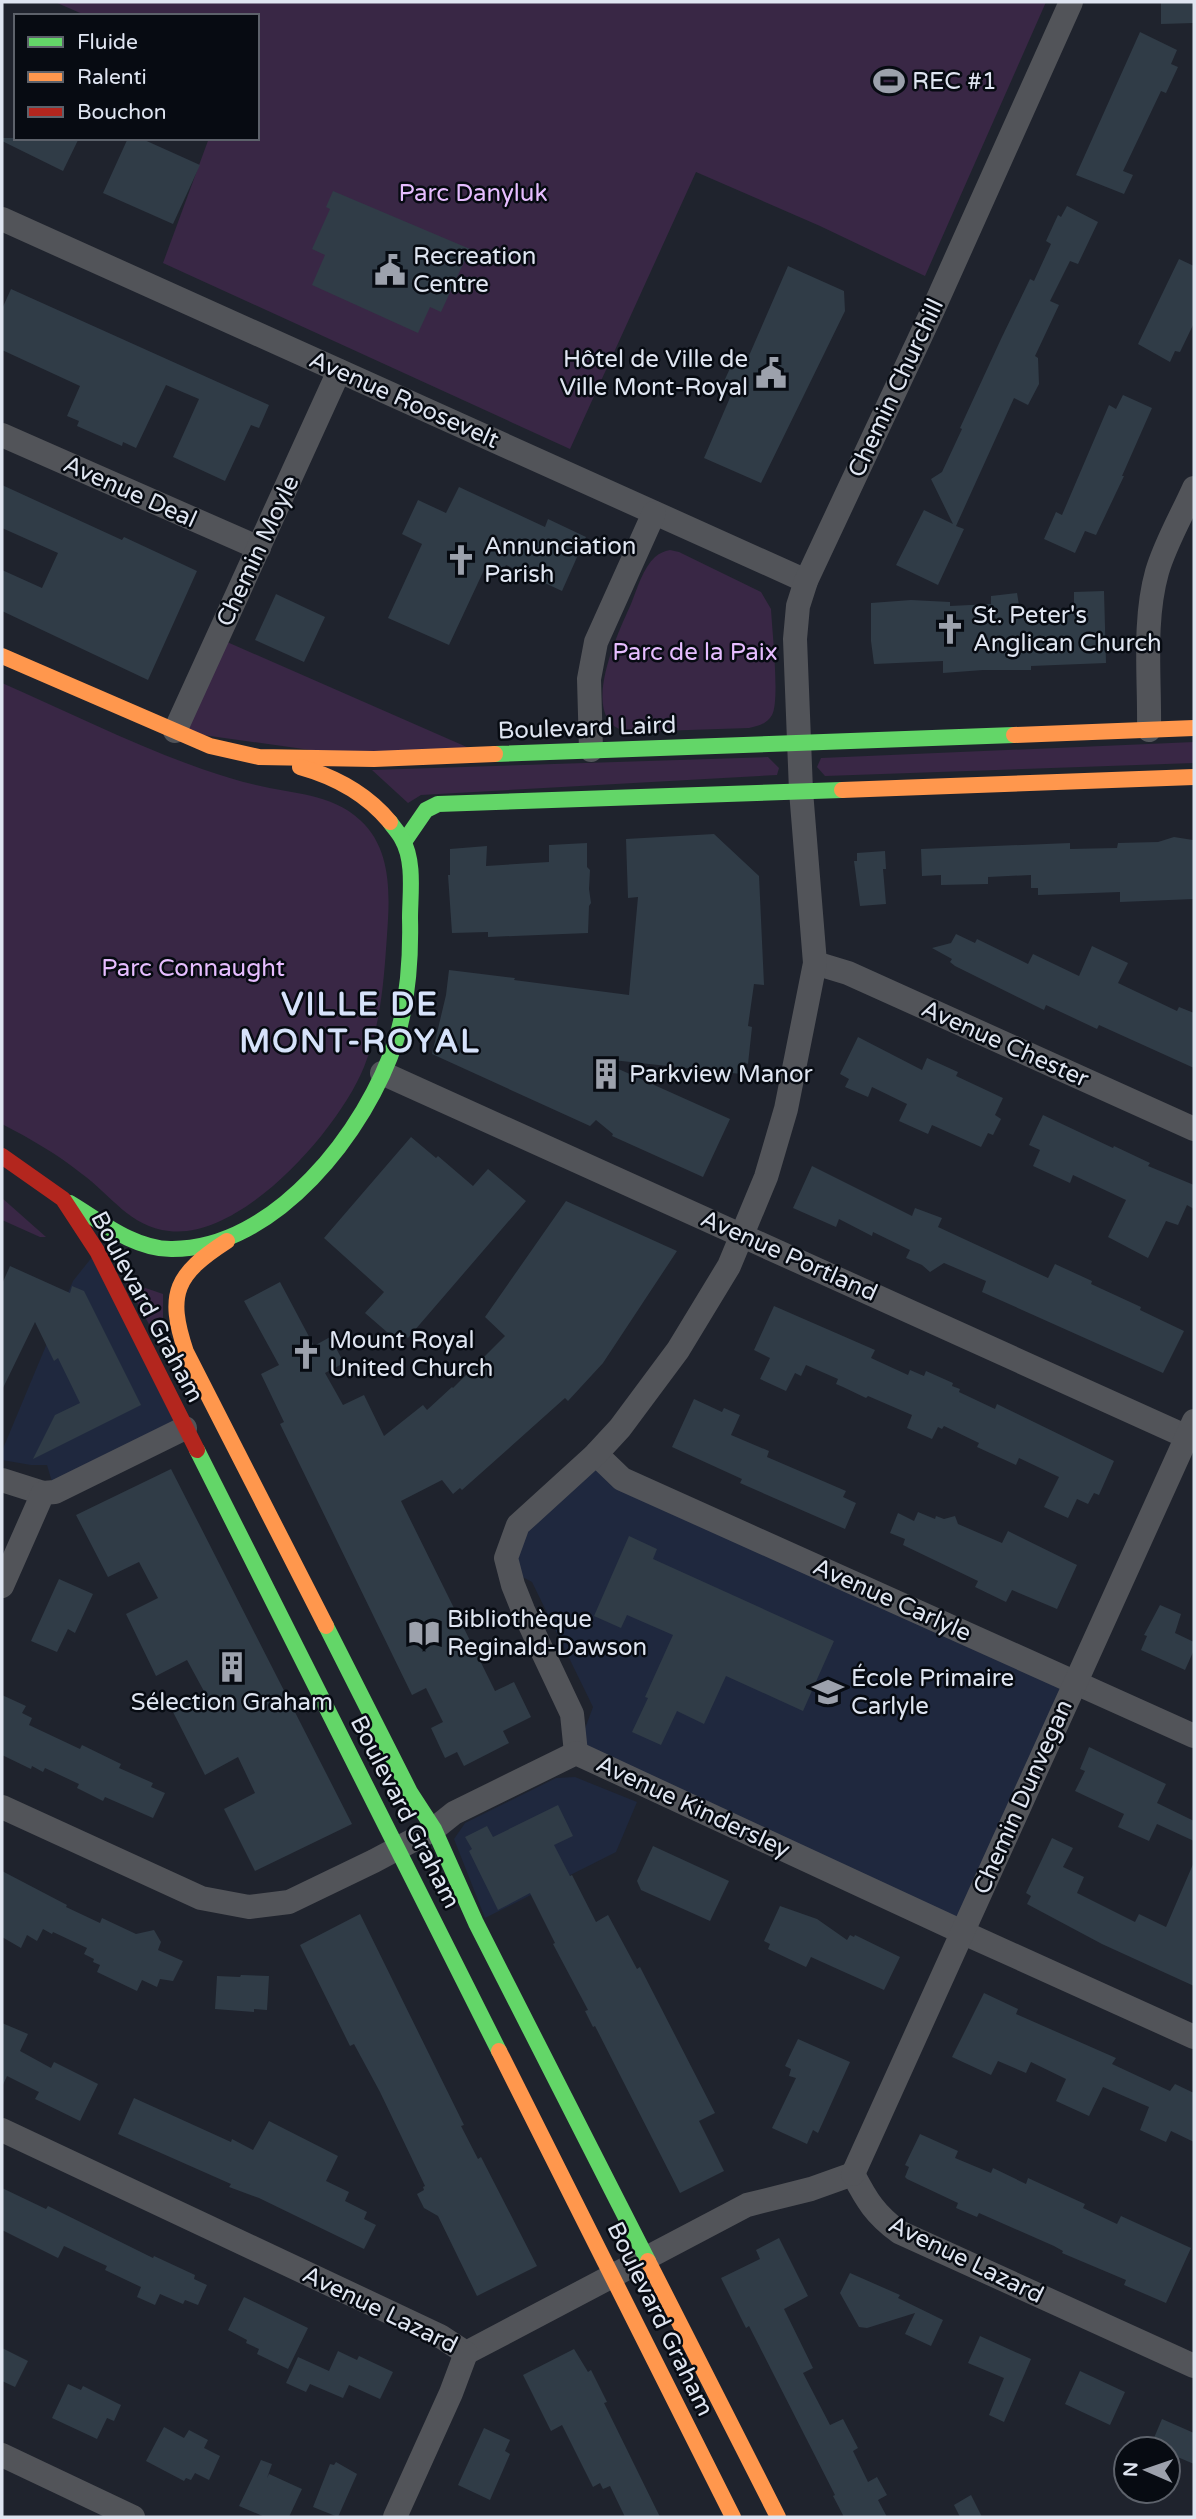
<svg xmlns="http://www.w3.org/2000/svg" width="1196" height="2519" font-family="'Varela Round',sans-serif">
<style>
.built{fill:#1f283e}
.green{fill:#392745}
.building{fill:#303c47}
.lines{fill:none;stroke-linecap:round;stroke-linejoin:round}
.street{stroke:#525459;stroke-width:24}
.fast{stroke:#63d668;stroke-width:16}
.slow{stroke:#ff974d;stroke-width:16}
.jam{stroke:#b3261e;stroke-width:16}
.labels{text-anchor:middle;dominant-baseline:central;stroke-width:5;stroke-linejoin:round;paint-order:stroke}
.poi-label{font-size:24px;fill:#dfe5f1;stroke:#070b12;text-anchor:start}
.park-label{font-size:24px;fill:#e6bdff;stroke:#070b12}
.street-label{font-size:24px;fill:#dfe5f1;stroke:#070b12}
.district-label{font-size:32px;font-weight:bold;letter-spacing:2px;fill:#d6e2fa;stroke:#070b12}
</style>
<rect width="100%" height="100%" fill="#1f232d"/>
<!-- built -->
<g class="built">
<polygon points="97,1251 185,1428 55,1492 47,1465 31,1465 2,1460 2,1451 73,1281"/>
<polygon points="596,1454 1075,1682 962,1932 576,1753 593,1707 532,1582 509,1570 512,1539"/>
<polygon points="575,1777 637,1802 616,1852 485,1918 454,1839 465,1823 556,1778"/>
</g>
<!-- green -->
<g class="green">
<polygon points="55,2 1046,2 925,276 820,226 696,172 570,449 163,263 209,138 257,138 257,16 87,16"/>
<path d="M670,550L679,552L761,592L771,609C772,629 780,701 772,715C767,724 758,726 749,728L629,732C575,723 618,633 631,604C637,589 643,568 655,557C660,553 664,551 670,550Z"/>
<polygon points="218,638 485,755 374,759 175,731"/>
<path d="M2,683C68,712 134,745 202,769C220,775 238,781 256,785C292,794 331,793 360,820C392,849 390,895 387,935C384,979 381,1025 364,1067C339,1129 242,1240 169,1231C130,1227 111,1195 82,1174C57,1154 31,1139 2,1124Z"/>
<polygon points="1194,742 1194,763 825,776 817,767 821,758"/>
<polygon points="768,757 779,768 777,775 421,795 408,803 372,770"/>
<polygon points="2,1198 46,1237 40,1237 2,1220"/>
<polygon points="125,1281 163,1294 163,1334 155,1335"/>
</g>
<!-- building -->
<g class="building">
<polygon points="1161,2 1194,2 1194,23 1161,24"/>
<polygon points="1140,32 1177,50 1171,64 1178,67 1166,93 1161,91 1123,171 1133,175 1124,194 1076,175"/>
<polygon points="2,138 79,138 63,171 2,141"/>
<polygon points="128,138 140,138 200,165 173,224 103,193"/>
<polygon points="333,191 470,249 441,312 430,307 418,333 312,285 325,255 312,249 330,209 326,207"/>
<polygon points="1067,206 1098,222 1078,264 1070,261 1050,301 1059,305 1035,356 1038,358 1039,384 1028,405 1014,398 956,526 964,529 938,585 896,565 924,510 953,524 931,479 942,472 962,429 960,428 1001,339 1030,279 1034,281 1051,244 1046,241 1058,215 1061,217"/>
<polygon points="1179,259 1194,266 1194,323 1180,352 1175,351 1170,362 1138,344"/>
<polygon points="788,266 844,291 845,311 761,483 704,458 732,393 721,388 737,353 748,358"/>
<polygon points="11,289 269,405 259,428 251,425 225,481 173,457 199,399 166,385 136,448 123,442 122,446 77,426 79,421 67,416 80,386 2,350 2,309"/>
<polygon points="1123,395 1152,408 1122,476 1124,476 1096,535 1085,531 1075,553 1044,539 1056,512 1062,515 1109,405 1116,409"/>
<polygon points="2,485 122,540 124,537 197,571 148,680 2,611 2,570 42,588 58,553 2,528"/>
<polygon points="459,487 545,527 548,519 586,537 562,591 506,565 500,578 484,570 449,645 388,618 422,544 402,534 418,500 446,513"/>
<polygon points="1104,591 1106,663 1031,666 1031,670 983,670 943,673 943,661 874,664 871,641 871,603 911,600 950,602 950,606 991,604 991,596 1017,593 1020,611 1074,608 1074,592"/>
<polygon points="276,594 325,617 304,662 255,640"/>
<polygon points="714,834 759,876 764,985 754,984 748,1026 752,1027 748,1064 744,1062 741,1074 594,1058 730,1119 703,1177 612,1136 613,1134 596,1120 590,1126 432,1054 446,995 449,970 515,978 514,980 629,995 638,897 628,898 626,839"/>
<polygon points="1174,837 1193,840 1194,899 1120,902 1120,892 1038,895 1038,888 1031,888 1031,875 988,877 988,884 941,885 941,875 922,876 921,849 1070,843 1070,849 1117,848 1118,843 1158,842"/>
<polygon points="587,843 587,867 590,870 589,889 591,903 589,906 588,933 488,937 488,932 452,933 448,875 450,875 450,849 487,846 486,866 549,862 549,845"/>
<polygon points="885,851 886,869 883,869 886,904 860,906 854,861 857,861 857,853"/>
<polygon points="956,934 975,943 977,939 1028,964 1033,954 1079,976 1092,946 1128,963 1118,983 1177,1011 1179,1007 1194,1013 1194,1068 1099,1025 1097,1029 1046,1005 1044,1010 955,966 950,962 952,959 932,948 951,943"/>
<polygon points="858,1037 922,1070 927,1058 958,1072 956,1076 1003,1098 995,1115 1001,1119 993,1135 988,1133 981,1147 932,1125 928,1134 899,1121 907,1104 872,1087 868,1097 845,1087 849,1079 840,1074"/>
<polygon points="1043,1115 1113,1148 1114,1146 1150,1163 1148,1166 1194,1185 1194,1209 1187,1205 1178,1225 1166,1221 1148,1258 1108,1237 1126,1200 1073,1175 1070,1183 1033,1166 1040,1150 1029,1145"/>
<polygon points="411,1137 436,1158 438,1156 473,1186 488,1169 526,1201 408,1338 400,1332 395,1339 365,1313 384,1292 324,1238"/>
<polygon points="812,1166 912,1216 915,1208 942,1218 938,1227 1048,1278 1055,1264 1092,1281 1091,1284 1141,1307 1140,1310 1184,1331 1163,1373 982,1292 986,1281 944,1263 930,1272 922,1265 906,1258 910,1250 873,1232 872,1236 839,1219 836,1227 793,1208"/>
<polygon points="566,1201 677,1251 603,1363 568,1401 565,1398 462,1490 460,1488 453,1494 442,1480 401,1501 495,1691 514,1682 531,1717 503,1731 509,1743 464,1766 457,1752 445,1758 431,1728 443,1722 426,1688 412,1695 280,1424 284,1422 261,1374 279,1365 244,1301 280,1282 314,1346 330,1337 344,1363 325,1373 343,1405 364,1395 384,1436 423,1405 427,1410 452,1387 453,1388 505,1336 485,1317"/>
<polygon points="10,1266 70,1293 72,1286 84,1291 141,1405 33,1459 55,1415 80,1403 58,1358 54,1361 35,1322 2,1390 2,1284"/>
<polygon points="774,1306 875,1350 871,1358 908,1375 910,1370 924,1376 926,1371 953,1383 952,1386 960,1389 959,1392 995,1409 997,1404 1114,1461 1099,1495 1094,1493 1088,1504 1077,1499 1068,1518 1044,1507 1059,1477 1019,1458 1016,1465 977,1447 979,1443 944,1426 942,1429 938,1427 932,1439 907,1428 912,1415 868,1396 866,1398 843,1387 836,1384 838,1379 806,1365 801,1376 795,1373 786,1391 760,1379 770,1358 754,1350"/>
<polygon points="694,1399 722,1412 724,1408 740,1415 731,1435 769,1451 767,1457 846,1491 843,1497 856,1503 845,1529 740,1483 742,1479 672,1447"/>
<polygon points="171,1469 352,1824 255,1871 224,1809 255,1793 238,1757 205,1775 173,1712 206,1695 187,1660 156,1676 126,1614 158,1598 139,1562 108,1577 76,1515"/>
<polygon points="918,1512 935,1519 936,1516 944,1519 955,1516 958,1524 1002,1543 1008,1531 1077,1565 1057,1609 1012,1590 1006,1602 975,1587 978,1581 903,1545 905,1539 890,1533 898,1513 914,1521"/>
<polygon points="629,1536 657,1549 653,1559 834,1641 803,1711 726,1676 704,1724 677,1711 661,1745 632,1732 648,1698 645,1697 673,1635 627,1615 621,1628 594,1616"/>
<polygon points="59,1579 93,1594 75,1633 68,1629 57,1652 31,1641"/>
<polygon points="1160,1605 1181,1614 1175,1633 1194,1642 1194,1650 1185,1670 1141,1650 1147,1636 1144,1635"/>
<polygon points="2,1695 26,1706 22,1713 32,1718 29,1725 80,1749 82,1745 121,1764 119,1768 153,1783 151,1787 165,1793 153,1818 105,1797 103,1801 77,1788 79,1784 45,1768 43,1772 32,1766 31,1769 2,1755"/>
<polygon points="1089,1747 1166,1784 1157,1803 1194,1821 1194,1841 1157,1824 1149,1841 1118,1827 1124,1814 1075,1791 1085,1771 1080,1769"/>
<polygon points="558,1805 573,1836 554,1845 570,1876 572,1875 596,1922 608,1915 637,1969 640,1967 715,2113 699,2121 724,2171 680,2193 595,2026 593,2027 585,2011 588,2010 553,1944 555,1943 530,1893 498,1910 469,1851 472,1849 465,1837 487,1826 493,1837"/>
<polygon points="1052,1838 1073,1848 1063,1867 1084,1877 1077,1893 1135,1922 1139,1914 1166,1927 1194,1862 1194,1986 1102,1944 1027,1904 1031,1896 1026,1893"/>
<polygon points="653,1846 729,1881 710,1921 641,1890 637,1881"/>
<polygon points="2,1871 67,1905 66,1907 100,1923 102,1918 136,1934 154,1930 161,1942 158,1950 183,1961 173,1981 160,1979 157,1987 142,1980 137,1991 97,1972 100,1965 93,1962 94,1959 84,1954 87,1948 53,1932 52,1934 43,1929 37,1941 27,1935 21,1948 2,1937"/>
<polygon points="780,1906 817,1919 847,1940 850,1935 854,1937 855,1935 900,1957 884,1990 811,1957 806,1967 768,1949 770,1944 764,1941"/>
<polygon points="360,1914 464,2125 461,2126 478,2159 481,2157 537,2266 477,2296 438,2216 424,2208 417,2194 424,2190 423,2187 425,2186 380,2092 354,2044 350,2046 300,1945"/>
<polygon points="241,1975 269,1976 267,2010 254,2009 254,2012 215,2009 217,1976 240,1977"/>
<polygon points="984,1993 1018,2009 1016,2014 1116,2058 1112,2064 1170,2091 1175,2084 1194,2093 1194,2142 1171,2131 1166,2142 1140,2130 1149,2107 1103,2087 1089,2116 1056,2101 1066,2079 1031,2062 1026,2073 998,2061 991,2075 952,2057"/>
<polygon points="2,2023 28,2034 20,2051 51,2068 54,2062 98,2084 80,2121 35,2099 39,2092 7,2076 2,2087"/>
<polygon points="798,2039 850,2062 818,2133 813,2130 807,2144 772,2128 796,2078 789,2076 791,2069 785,2066"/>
<polygon points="134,2098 231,2142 232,2139 253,2150 269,2121 338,2156 326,2181 349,2192 345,2201 367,2212 364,2219 376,2225 364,2249 259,2198 229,2187 231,2184 118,2134"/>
<polygon points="920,2134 958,2151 955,2158 991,2173 993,2168 1026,2184 1028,2178 1085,2204 1083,2208 1117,2224 1121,2216 1191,2248 1166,2303 1124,2285 1126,2280 1062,2253 1063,2251 1054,2246 979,2213 977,2217 956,2208 958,2203 907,2179 905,2177 909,2167 905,2165"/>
<polygon points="2,2188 46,2209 48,2206 153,2258 154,2256 195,2275 194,2279 207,2285 198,2305 185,2300 183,2304 160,2294 155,2305 137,2297 141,2287 105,2270 107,2266 64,2246 58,2258 2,2230"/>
<polygon points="779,2238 808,2296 784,2309 813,2368 803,2373 830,2425 843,2419 858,2448 853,2451 868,2482 877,2477 887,2495 878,2500 887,2517 844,2517 833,2496 835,2495 749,2326 746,2328 721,2278 760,2259 756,2250"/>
<polygon points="850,2273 900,2295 898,2298 943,2320 931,2346 905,2334 915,2313 867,2328 859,2327 840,2293"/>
<polygon points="244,2297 308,2328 288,2369 257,2354 259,2349 246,2343 247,2340 228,2330"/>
<polygon points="980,2336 1031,2359 1004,2422 989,2415 1004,2378 968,2363"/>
<polygon points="2,2348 28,2361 15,2387 2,2381"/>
<polygon points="574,2349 588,2372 591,2370 607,2402 604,2403 660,2517 625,2517 610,2486 603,2489 600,2483 593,2487 562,2425 551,2431 523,2375"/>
<polygon points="338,2351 357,2360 359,2356 393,2372 380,2399 349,2385 343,2398 310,2384 306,2392 286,2383 298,2357 329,2371"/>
<polygon points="1080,2371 1125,2392 1110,2425 1065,2404"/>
<polygon points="68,2384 81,2390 83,2386 121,2405 114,2421 107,2418 97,2439 52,2418"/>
<polygon points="1162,2419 1194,2433 1194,2464 1168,2453 1168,2449 1151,2445"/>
<polygon points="164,2427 184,2438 189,2430 208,2440 204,2448 220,2456 209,2480 195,2473 191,2480 186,2478 184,2481 146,2461"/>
<polygon points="484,2428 510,2440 505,2451 510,2454 490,2500 458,2485"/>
<polygon points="261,2460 272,2464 267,2478 269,2474 302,2489 289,2517 265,2517 239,2506"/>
<polygon points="336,2462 357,2474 338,2517 313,2507 330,2464 334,2465"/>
<polygon points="971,2495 982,2517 960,2517 954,2505"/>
</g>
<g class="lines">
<!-- street -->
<g class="street">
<polyline points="2,219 806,581"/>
<polyline points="2,435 259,548"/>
<path d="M1149,730C1150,678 1143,622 1157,572C1165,544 1182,515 1194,488"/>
<polyline points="175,731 339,371"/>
<polyline points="591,750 589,679 596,642 654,513"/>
<polyline points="815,963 848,973 1194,1129"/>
<polyline points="382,1073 1194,1440"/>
<polyline points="596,1454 622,1479 1194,1736"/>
<polyline points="2,1480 43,1493"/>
<polyline points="2,1586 43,1493 55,1492 185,1428"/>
<polyline points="576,1753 572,1714 523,1610 513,1585 506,1558 518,1525 596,1454 620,1428 678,1350 729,1266 766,1177 786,1109 815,963 801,791 795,639 798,606 806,581 932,312 1071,2"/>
<polyline points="2,1807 201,1898 249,1907 289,1902 374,1861 434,1829 454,1813 576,1753 975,1938 1194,2037"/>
<path d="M2,2130L440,2336L466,2353L747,2205L811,2189L853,2174C867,2201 875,2214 899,2232L1194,2366"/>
<polyline points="853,2174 1194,1421"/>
<polyline points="2,2455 133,2517"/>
<polyline points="395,2517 451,2393 466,2353"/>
</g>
<!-- fast -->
<g class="fast">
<polyline points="495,754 1014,735"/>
<polyline points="404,842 426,810 438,804 842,790"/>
<path d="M70,1203C100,1221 134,1249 171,1249C275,1250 367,1130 396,1040C408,1001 411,959 410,918C410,895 415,861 402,839C399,833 394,828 390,822"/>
<polyline points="197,1450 499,2051"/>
<polyline points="326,1626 410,1792 434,1829 476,1923 648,2261"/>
</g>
<!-- slow -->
<g class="slow">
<polyline points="2,656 210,746 259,757 374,759 495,754"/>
<polyline points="1014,735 1194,728"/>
<path d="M300,767C336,777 366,793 390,822"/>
<polyline points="842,790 1194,777"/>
<path d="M227,1241C176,1274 166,1293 186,1352L326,1626"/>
<polyline points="499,2051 733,2517"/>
<polyline points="648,2261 778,2517"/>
</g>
<!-- jam -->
<polyline class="jam" points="2,1156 63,1199 97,1251 197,1450"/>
</g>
<!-- icons -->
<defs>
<symbol id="stadium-bare" viewBox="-9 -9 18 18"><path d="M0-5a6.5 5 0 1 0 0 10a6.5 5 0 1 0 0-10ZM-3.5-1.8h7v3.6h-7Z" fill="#9ca1ac" stroke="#070b12" stroke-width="2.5" paint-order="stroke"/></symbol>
<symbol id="civic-bare" viewBox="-9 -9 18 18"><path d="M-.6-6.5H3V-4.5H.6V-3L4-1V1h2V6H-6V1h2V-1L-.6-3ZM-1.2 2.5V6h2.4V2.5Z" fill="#9ca1ac" stroke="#070b12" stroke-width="2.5" paint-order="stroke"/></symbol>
<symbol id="church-bare" viewBox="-9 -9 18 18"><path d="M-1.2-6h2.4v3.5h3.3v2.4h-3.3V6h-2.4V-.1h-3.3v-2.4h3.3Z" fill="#9ca1ac" stroke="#070b12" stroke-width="2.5" paint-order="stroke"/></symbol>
<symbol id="building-bare" viewBox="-9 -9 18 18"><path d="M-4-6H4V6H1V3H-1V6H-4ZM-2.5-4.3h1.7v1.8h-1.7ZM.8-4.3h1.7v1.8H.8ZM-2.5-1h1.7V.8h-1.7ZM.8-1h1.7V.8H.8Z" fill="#9ca1ac" stroke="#070b12" stroke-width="2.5" paint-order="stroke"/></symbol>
<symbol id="library-bare" viewBox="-9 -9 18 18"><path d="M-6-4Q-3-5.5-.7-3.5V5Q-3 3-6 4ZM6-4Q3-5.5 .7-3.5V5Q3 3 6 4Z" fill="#9ca1ac" stroke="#070b12" stroke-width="2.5" paint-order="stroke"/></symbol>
<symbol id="school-bare" viewBox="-9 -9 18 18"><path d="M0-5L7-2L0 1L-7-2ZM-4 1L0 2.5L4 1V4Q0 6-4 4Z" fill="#9ca1ac" stroke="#070b12" stroke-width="2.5" paint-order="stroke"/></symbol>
</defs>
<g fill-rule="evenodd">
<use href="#stadium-bare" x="867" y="59" width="44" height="44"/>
<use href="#civic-bare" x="368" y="248" width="44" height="44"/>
<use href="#civic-bare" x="749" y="351" width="44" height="44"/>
<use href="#church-bare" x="439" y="538" width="44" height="44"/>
<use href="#church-bare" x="928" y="607" width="44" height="44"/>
<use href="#building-bare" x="584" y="1052" width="44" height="44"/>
<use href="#church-bare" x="284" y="1332" width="44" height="44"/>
<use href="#library-bare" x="402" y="1611" width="44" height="44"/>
<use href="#building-bare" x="210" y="1645" width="44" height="44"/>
<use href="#school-bare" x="806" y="1670" width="44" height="44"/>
</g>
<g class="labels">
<!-- poi labels -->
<g class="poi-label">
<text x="912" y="81">REC #1</text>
<text x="413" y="256">Recreation<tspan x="413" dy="28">Centre</tspan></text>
<text x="748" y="359" text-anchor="end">Hôtel de Ville de<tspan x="748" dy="28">Ville Mont-Royal</tspan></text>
<text x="484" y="546">Annunciation<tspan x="484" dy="28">Parish</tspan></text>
<text x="973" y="615">St. Peter's<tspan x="973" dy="28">Anglican Church</tspan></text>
<text x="629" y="1074">Parkview Manor</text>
<text x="329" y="1340">Mount Royal<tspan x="329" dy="28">United Church</tspan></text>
<text x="447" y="1619">Bibliothèque<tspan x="447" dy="28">Reginald-Dawson</tspan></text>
<text x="851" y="1678">École Primaire<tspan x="851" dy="28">Carlyle</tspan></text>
<text x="232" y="1702" text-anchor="middle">Sélection Graham</text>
</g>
<!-- park labels -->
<g class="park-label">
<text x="473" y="193">Parc Danyluk</text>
<text x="695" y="652">Parc de la Paix</text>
<text x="193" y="968">Parc Connaught</text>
</g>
<!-- street labels -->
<g class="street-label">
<text transform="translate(896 388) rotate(-65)">Chemin Churchill</text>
<text transform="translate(404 400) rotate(24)">Avenue Roosevelt</text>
<text transform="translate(130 492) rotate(24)">Avenue Deal</text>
<text transform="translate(258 551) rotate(-65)">Chemin Moyle</text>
<text transform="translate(587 728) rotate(-2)">Boulevard Laird</text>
<text transform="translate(1005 1044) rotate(24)">Avenue Chester</text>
<text transform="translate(789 1256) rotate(24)">Avenue Portland</text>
<text transform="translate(147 1307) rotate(62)">Boulevard Graham</text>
<text transform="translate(892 1600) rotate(24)">Avenue Carlyle</text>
<text transform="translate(1023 1797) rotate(-66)">Chemin Dunvegan</text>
<text transform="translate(693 1807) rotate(25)">Avenue Kindersley</text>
<text transform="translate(405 1812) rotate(63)">Boulevard Graham</text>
<text transform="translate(966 2260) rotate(26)">Avenue Lazard</text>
<text transform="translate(380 2310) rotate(26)">Avenue Lazard</text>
<text transform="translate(660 2319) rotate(64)">Boulevard Graham</text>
</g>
<!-- district labels -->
<g class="district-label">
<text x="360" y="1005">VILLE DE<tspan x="360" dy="37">MONT-ROYAL</tspan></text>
</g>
</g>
<!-- border -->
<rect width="1196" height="2519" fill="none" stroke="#dfe5f1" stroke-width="7"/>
<!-- legend -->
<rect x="14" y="14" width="245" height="126" fill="#070b12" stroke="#5d626b" stroke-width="2"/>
<rect x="28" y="37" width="35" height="10" fill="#63d668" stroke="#5d626b" stroke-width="2"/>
<text x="77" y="49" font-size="21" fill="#dfe5f1">Fluide</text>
<rect x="28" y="72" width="35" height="10" fill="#ff974d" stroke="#5d626b" stroke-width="2"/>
<text x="77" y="84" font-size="21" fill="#dfe5f1">Ralenti</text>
<rect x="28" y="107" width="35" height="10" fill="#b3261e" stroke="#5d626b" stroke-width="2"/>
<text x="77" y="119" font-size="21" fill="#dfe5f1">Bouchon</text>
<!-- north arrow -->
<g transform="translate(1147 2470) rotate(272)"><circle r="33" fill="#070b12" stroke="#5d626b" stroke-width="2"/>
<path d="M0-5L12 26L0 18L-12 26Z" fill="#9ca1ac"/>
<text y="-10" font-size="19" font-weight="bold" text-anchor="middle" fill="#dfe5f1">N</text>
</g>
</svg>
